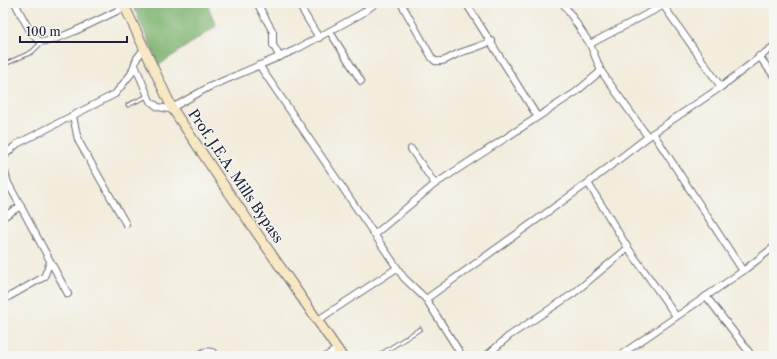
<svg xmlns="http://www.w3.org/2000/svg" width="777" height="359" font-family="'Libre Caslon Text',serif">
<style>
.forest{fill:#7db26e;stroke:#506a54}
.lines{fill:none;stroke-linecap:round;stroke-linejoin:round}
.lane-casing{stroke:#6b6973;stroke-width:5}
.street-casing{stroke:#6b6973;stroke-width:8}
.secondary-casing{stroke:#6b6973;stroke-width:11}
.lane{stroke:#fff;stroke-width:3}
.street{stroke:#fff;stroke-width:6}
.secondary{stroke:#f7e8c3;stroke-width:9}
.labels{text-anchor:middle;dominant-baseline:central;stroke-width:3;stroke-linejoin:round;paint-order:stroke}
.street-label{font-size:14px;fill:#22223b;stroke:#f6f6f2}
</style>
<rect width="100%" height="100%" fill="#f6f6f2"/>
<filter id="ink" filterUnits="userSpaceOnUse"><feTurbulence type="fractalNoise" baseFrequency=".025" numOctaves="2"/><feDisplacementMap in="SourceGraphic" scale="8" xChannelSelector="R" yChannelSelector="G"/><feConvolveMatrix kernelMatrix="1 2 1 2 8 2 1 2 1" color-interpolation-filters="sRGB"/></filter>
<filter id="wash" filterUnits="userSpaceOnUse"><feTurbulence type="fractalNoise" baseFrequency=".012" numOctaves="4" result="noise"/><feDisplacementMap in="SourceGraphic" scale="16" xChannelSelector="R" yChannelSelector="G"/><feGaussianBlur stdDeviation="0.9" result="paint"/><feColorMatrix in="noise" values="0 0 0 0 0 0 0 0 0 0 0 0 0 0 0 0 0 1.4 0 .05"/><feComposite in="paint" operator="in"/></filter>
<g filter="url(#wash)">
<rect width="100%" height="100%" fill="#f2ecdb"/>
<!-- forest -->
<polygon class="forest" points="132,3 207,3 216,26 159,65"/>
</g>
<g filter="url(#ink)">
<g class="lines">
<defs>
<g id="lane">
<polyline points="3,65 32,52 42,42"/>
<polyline points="128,105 148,96"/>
<polyline points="378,356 420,329"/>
</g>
<g id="street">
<path d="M15,3C20,12 31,37 40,41C50,46 112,13 125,7"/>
<polyline points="257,3 273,32 273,45 280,57"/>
<polyline points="298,3 319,38"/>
<path d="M401,3L432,58L435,61C446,63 452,55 462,52C472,49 481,46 492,41"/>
<polyline points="466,3 537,116"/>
<polyline points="563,3 590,44 601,71 648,137"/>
<polyline points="663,5 721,87"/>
<polyline points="330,32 361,81"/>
<polyline points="590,44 668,3"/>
<polyline points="759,56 774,76"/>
<polyline points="135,65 150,101 158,107 174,110"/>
<polyline points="259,65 404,278 426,299 462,356"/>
<polyline points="172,108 209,87 295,50 361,14 376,3"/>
<polyline points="73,116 78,140 126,224"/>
<polyline points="653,133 721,87 774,46"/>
<polyline points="411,149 435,184"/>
<polyline points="3,160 6,154 17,144 115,94 131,74 137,58 144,49"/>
<polyline points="3,165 8,183 68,294"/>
<polyline points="588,183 628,248 676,316"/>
<polyline points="3,217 21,206"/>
<polyline points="375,234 435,184 576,92 601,71"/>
<polyline points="706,296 752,356"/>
<polyline points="426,299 588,183 653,133 743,271"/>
<polyline points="3,300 44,277 50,262"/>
<polyline points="318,320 397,268"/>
<path d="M197,356C204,351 211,349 218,356"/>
<polyline points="326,356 337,349"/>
<polyline points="486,356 509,336 574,293 628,248"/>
<polyline points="619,356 743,271 774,247"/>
</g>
<polyline id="secondary" points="123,3 172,108 225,187 342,356"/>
</defs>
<!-- lane casing -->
<use href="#lane" class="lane-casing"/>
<!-- street casing -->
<use href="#street" class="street-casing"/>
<!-- secondary casing -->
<use href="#secondary" class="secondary-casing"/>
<!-- lane -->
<use href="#lane" class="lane"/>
<!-- street -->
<use href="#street" class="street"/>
<!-- secondary -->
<use href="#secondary" class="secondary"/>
</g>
</g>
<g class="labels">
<!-- street labels -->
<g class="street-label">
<text transform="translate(236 176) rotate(56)">Prof. J.E.A. Mills Bypass</text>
</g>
</g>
<!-- margin -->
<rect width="777" height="359" fill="none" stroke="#f6f6f2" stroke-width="16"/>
<!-- scale -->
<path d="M20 36v6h107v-6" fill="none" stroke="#22223b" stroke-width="2"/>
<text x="26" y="36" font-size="12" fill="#22223b" stroke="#f6f6f2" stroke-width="3" paint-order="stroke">100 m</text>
</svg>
